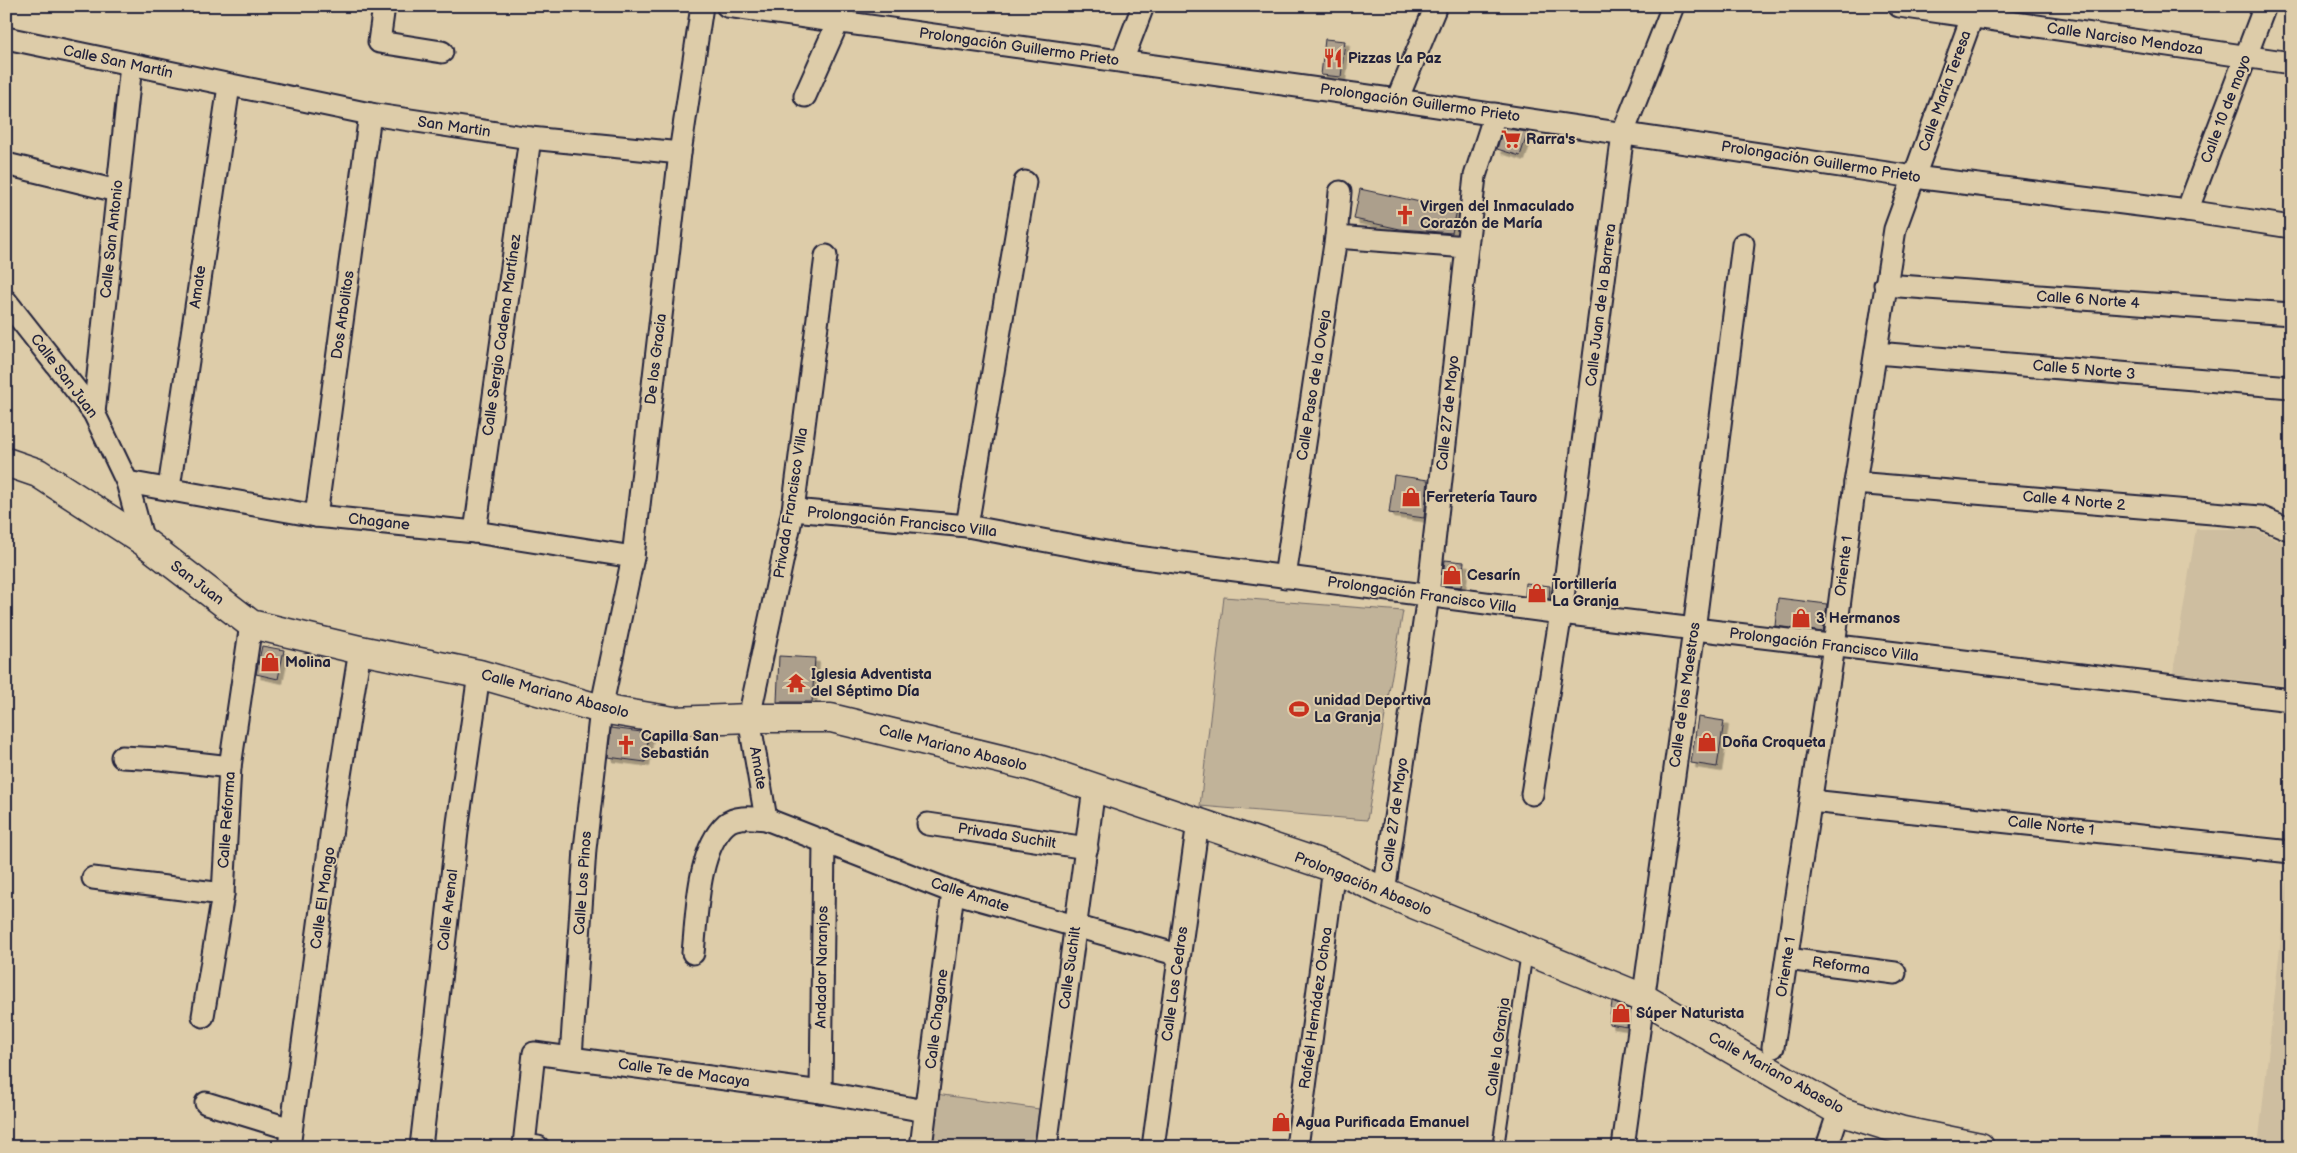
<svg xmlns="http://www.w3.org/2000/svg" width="2297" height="1153" font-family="'Balsamiq Sans',sans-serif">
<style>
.built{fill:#cebea0}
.green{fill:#c1b399;stroke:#726a6a}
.building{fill:#ac9f8c;stroke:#22223b;filter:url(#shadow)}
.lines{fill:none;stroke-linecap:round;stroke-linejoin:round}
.lane-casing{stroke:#22223b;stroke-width:14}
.street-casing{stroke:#22223b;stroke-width:25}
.secondary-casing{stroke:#22223b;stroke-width:31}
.lane{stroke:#ddcca9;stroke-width:10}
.street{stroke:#ddcca9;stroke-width:21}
.secondary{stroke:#ddcca9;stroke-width:28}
.labels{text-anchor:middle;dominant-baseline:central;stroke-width:4;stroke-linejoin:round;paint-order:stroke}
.street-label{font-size:15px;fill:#22223b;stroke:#ddcca9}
.poi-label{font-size:15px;font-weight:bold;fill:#22223b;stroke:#ddcca9;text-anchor:start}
</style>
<defs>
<filter id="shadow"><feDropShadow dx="4.5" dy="4.5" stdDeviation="0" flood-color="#0004"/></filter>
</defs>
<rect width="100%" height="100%" fill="#ddcca9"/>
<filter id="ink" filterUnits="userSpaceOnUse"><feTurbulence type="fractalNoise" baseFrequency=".02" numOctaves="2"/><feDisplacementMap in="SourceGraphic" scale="10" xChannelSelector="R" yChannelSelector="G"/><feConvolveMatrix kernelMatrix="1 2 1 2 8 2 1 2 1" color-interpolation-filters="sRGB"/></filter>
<g filter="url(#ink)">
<!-- built -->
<g class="built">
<polygon points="2196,529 2253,529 2291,546 2291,686 2173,673"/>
<polygon points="2288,874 2291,875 2291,1147 2258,1147"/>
</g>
<!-- green -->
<g class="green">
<polygon points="1224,597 1403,611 1367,820 1200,806"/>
<polygon points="936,1094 1039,1109 1034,1147 929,1147"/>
</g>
<!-- building -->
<g class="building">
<polygon points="1325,39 1345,41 1341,77 1321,75"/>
<polygon points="1503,128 1528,132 1520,156 1497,149"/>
<polygon points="1360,189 1457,210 1452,233 1400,229 1354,219"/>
<polygon points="1394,475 1428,480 1424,518 1389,513"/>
<polygon points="1445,560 1464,562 1461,587 1442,585"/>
<polygon points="1526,583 1550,586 1549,599 1525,596"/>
<polygon points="1778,598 1827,604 1823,632 1775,626"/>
<polygon points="262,646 284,650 278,679 256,674"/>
<polygon points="779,656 815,658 812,702 777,702"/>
<polygon points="1698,717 1724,721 1717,767 1691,763"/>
<polygon points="611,728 649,733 645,762 608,757"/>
<polygon points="1612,1002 1629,1009 1627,1027 1609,1024"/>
</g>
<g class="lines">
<defs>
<polyline id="lane" points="1498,1147 1527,952"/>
<g id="street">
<polyline points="384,6 379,42 442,52"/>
<polyline points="727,6 1397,100 1914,177 2187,211 2291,227"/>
<polyline points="1899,6 2291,63"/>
<polyline points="6,38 370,114 530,138 680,153"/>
<polyline points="1122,61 1143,6"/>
<polyline points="805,96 845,6"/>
<polyline points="1397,100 1436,6"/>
<polyline points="6,164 117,191"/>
<polyline points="2187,211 2265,6"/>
<polyline points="1336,237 1467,247"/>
<polyline points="1885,285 2291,314"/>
<polyline points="6,301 94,413 127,482 143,541"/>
<polyline points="1876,353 2291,387"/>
<polyline points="94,413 131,65"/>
<polyline points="127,482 316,516 475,532 633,557"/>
<polyline points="1855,483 2260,517 2291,530"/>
<polyline points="169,488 229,86"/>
<polyline points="793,510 967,526 1122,555 1561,613 2291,700"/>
<polyline points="316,516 370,114"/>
<polyline points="967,526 1025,182"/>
<polyline points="475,532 530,138"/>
<polyline points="1285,577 1336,237 1340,192"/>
<polyline points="122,757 161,759 230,767"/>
<polyline points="1532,794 1561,613 1623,133 1673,6"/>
<polyline points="1811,801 2291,852"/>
<polyline points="766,819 749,718 793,510 826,256"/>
<polyline points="928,824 1087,848"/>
<polyline points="93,878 223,894"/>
<polyline points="1384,892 1428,596 1475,176 1495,114"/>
<path d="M693,953C697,917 697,850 726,824C737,815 753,818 766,819L953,892L1179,955"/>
<polyline points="1787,959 1895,973"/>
<polyline points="203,1016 223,894 230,767 251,624"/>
<polyline points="1773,1047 1834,646 1855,483 1895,229 1976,6"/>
<polyline points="571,1057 585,849 601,709 633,557 680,153 702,6"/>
<polyline points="821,1092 824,841"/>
<polyline points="206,1103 291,1129"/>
<polyline points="289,1147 334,813 360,650"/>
<polyline points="421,1147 458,823 479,674"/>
<polyline points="538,1147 524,1145 534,1053 821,1092 925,1111"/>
<polyline points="921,1147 953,892"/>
<polyline points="1046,1147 1094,788"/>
<polyline points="1153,1147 1198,822"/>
<polyline points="1297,1147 1334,868"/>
<polyline points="1623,1147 1694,630 1743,244"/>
<polyline points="1827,1147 1839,1111"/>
</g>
<polyline id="secondary" points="6,462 38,473 143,541 251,624 360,650 479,674 601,709 674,721 749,718 831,718 1033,767 1334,868 1384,892 1643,998 1839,1111 1903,1131 1980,1147"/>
</defs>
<!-- lane casing -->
<use href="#lane" class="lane-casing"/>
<!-- street casing -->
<use href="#street" class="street-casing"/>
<!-- secondary casing -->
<use href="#secondary" class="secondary-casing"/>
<!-- lane -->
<use href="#lane" class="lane"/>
<!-- street -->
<use href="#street" class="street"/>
<!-- secondary -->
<use href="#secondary" class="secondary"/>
</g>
</g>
<!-- icons -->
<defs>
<symbol id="restaurant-bare" viewBox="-9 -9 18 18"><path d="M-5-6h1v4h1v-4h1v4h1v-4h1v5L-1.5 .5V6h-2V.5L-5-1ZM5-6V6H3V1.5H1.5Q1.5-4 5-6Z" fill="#c8321e" stroke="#ddcca9" stroke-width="2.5" paint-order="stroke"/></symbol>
<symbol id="supermarket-bare" viewBox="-9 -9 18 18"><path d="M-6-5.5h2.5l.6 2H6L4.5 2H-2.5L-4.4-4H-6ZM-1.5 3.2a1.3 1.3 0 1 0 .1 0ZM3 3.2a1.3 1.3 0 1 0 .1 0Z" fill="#c8321e" stroke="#ddcca9" stroke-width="2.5" paint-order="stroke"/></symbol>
<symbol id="church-bare" viewBox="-9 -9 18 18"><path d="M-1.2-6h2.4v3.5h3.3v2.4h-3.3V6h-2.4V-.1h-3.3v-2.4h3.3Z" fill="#c8321e" stroke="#ddcca9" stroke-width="2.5" paint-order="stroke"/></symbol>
<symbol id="shop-bare" viewBox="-9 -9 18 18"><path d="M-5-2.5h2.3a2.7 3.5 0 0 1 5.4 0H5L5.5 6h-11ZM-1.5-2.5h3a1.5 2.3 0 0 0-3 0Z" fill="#c8321e" stroke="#ddcca9" stroke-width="2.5" paint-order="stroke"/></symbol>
<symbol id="temple-bare" viewBox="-9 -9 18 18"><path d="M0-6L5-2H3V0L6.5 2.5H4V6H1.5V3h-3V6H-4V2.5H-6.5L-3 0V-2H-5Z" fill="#c8321e" stroke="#ddcca9" stroke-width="2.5" paint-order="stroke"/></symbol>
<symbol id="stadium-bare" viewBox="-9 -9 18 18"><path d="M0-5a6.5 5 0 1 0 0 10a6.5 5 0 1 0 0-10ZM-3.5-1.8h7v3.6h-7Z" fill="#c8321e" stroke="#ddcca9" stroke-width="2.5" paint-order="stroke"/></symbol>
</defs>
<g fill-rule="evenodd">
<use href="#restaurant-bare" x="1319" y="44" width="28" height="28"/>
<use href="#supermarket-bare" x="1497" y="125" width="28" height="28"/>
<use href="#church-bare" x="1391" y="201" width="28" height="28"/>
<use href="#shop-bare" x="1397" y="483" width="28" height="28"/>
<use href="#shop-bare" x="1438" y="561" width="28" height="28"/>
<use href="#shop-bare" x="1523" y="579" width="28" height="28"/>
<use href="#shop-bare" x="1787" y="604" width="28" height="28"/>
<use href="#shop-bare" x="256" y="648" width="28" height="28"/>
<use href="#temple-bare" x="782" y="669" width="28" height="28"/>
<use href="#stadium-bare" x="1285" y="695" width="28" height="28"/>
<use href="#shop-bare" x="1693" y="728" width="28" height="28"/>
<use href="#church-bare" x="612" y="731" width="28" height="28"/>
<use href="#shop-bare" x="1607" y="999" width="28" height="28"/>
<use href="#shop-bare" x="1267" y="1108" width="28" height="28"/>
</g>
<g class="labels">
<!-- street labels -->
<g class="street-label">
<text transform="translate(2125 39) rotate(8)">Calle Narciso Mendoza</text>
<text transform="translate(1019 47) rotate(8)">Prolongación Guillermo Prieto</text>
<text transform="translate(118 62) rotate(12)">Calle San Martín</text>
<text transform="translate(1945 91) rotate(-70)">Calle María Teresa</text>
<text transform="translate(1420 103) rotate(8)">Prolongación Guillermo Prieto</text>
<text transform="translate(2226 109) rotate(-69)">Calle 10 de mayo</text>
<text transform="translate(454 127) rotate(8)">San Martin</text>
<text transform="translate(1821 162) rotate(9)">Prolongación Guillermo Prieto</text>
<text transform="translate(112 239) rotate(-84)">Calle San Antonio</text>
<text transform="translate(198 287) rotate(-82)">Amate</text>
<text transform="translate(2088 300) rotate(4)">Calle 6 Norte 4</text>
<text transform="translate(1601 305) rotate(-83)">Calle Juan de la Barrera</text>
<text transform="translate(343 315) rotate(-82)">Dos Arbolitos</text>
<text transform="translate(502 335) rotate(-82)">Calle Sergio Cadena Martínez</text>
<text transform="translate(656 359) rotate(-83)">De los Gracia</text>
<text transform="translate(2084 370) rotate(5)">Calle 5 Norte 3</text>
<text transform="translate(64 376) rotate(53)">Calle San Juan</text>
<text transform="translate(1314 385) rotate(-81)">Calle Paso de la Oveja</text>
<text transform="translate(1448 413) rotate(-84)">Calle 27 de Mayo</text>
<text transform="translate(2074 501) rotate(5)">Calle 4 Norte 2</text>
<text transform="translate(791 503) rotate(-81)">Privada Francisco Villa</text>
<text transform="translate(379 522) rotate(6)">Chagane</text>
<text transform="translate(902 522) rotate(6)">Prolongación Francisco Villa</text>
<text transform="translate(1844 566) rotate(-83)">Oriente 1</text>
<text transform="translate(197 583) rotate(37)">San Juan</text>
<text transform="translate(1422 595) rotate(8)">Prolongación Francisco Villa</text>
<text transform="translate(1824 645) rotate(7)">Prolongación Francisco Villa</text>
<text transform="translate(555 694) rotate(15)">Calle Mariano Abasolo</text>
<text transform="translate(1685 695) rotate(-82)">Calle de los Maestros</text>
<text transform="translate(953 748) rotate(14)">Calle Mariano Abasolo</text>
<text transform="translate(758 768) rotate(80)">Amate</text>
<text transform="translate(1395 815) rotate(-82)">Calle 27 de Mayo</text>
<text transform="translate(227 820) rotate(-86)">Calle Reforma</text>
<text transform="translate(2051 826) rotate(6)">Calle Norte 1</text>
<text transform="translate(1007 836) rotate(9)">Privada Suchilt</text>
<text transform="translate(583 883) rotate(-86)">Calle Los Pinos</text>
<text transform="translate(1363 884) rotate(22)">Prolongación Abasolo</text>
<text transform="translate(970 895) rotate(18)">Calle Amate</text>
<text transform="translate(323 898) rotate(-82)">Calle El Mango</text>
<text transform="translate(448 910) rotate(-83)">Calle Arenal</text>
<text transform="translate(1841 966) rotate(8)">Reforma</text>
<text transform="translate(822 967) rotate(-89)">Andador Naranjos</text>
<text transform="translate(1786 967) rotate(-81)">Oriente 1</text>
<text transform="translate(1070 968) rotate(-82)">Calle Suchilt</text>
<text transform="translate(1175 984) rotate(-82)">Calle Los Cedros</text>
<text transform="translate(1316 1008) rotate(-82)">Rafaél Hernádez Ochoa</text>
<text transform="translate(937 1019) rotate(-83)">Calle Chagane</text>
<text transform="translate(1498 1047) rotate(-82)">Calle la Granja</text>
<text transform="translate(684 1073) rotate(8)">Calle Te de Macaya</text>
<text transform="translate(1776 1073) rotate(29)">Calle Mariano Abasolo</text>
</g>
<!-- poi labels -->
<g class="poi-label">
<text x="1348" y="58">Pizzas La Paz</text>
<text x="1526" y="139">Rarra's</text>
<text x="1420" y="206">Virgen del Inmaculado<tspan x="1420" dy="17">Corazón de María</tspan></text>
<text x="1426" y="497">Ferretería Tauro</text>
<text x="1467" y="575">Cesarín</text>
<text x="1552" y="584">Tortillería<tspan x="1552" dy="17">La Granja</tspan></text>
<text x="1816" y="618">3 Hermanos</text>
<text x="285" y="662">Molina</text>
<text x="811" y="674">Iglesia Adventista<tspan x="811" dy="17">del Séptimo Día</tspan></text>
<text x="1314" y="700">unidad Deportiva<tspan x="1314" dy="17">La Granja</tspan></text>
<text x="641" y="736">Capilla San<tspan x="641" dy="17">Sebastián</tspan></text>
<text x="1722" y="742">Doña Croqueta</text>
<text x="1636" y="1013">Súper Naturista</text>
<text x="1296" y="1122">Agua Purificada Emanuel</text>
</g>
</g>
<!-- margin -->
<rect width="2297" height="1153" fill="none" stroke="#ddcca9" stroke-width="25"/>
<rect x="12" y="12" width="2272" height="1128" fill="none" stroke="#22223b" stroke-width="2" filter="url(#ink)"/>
</svg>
